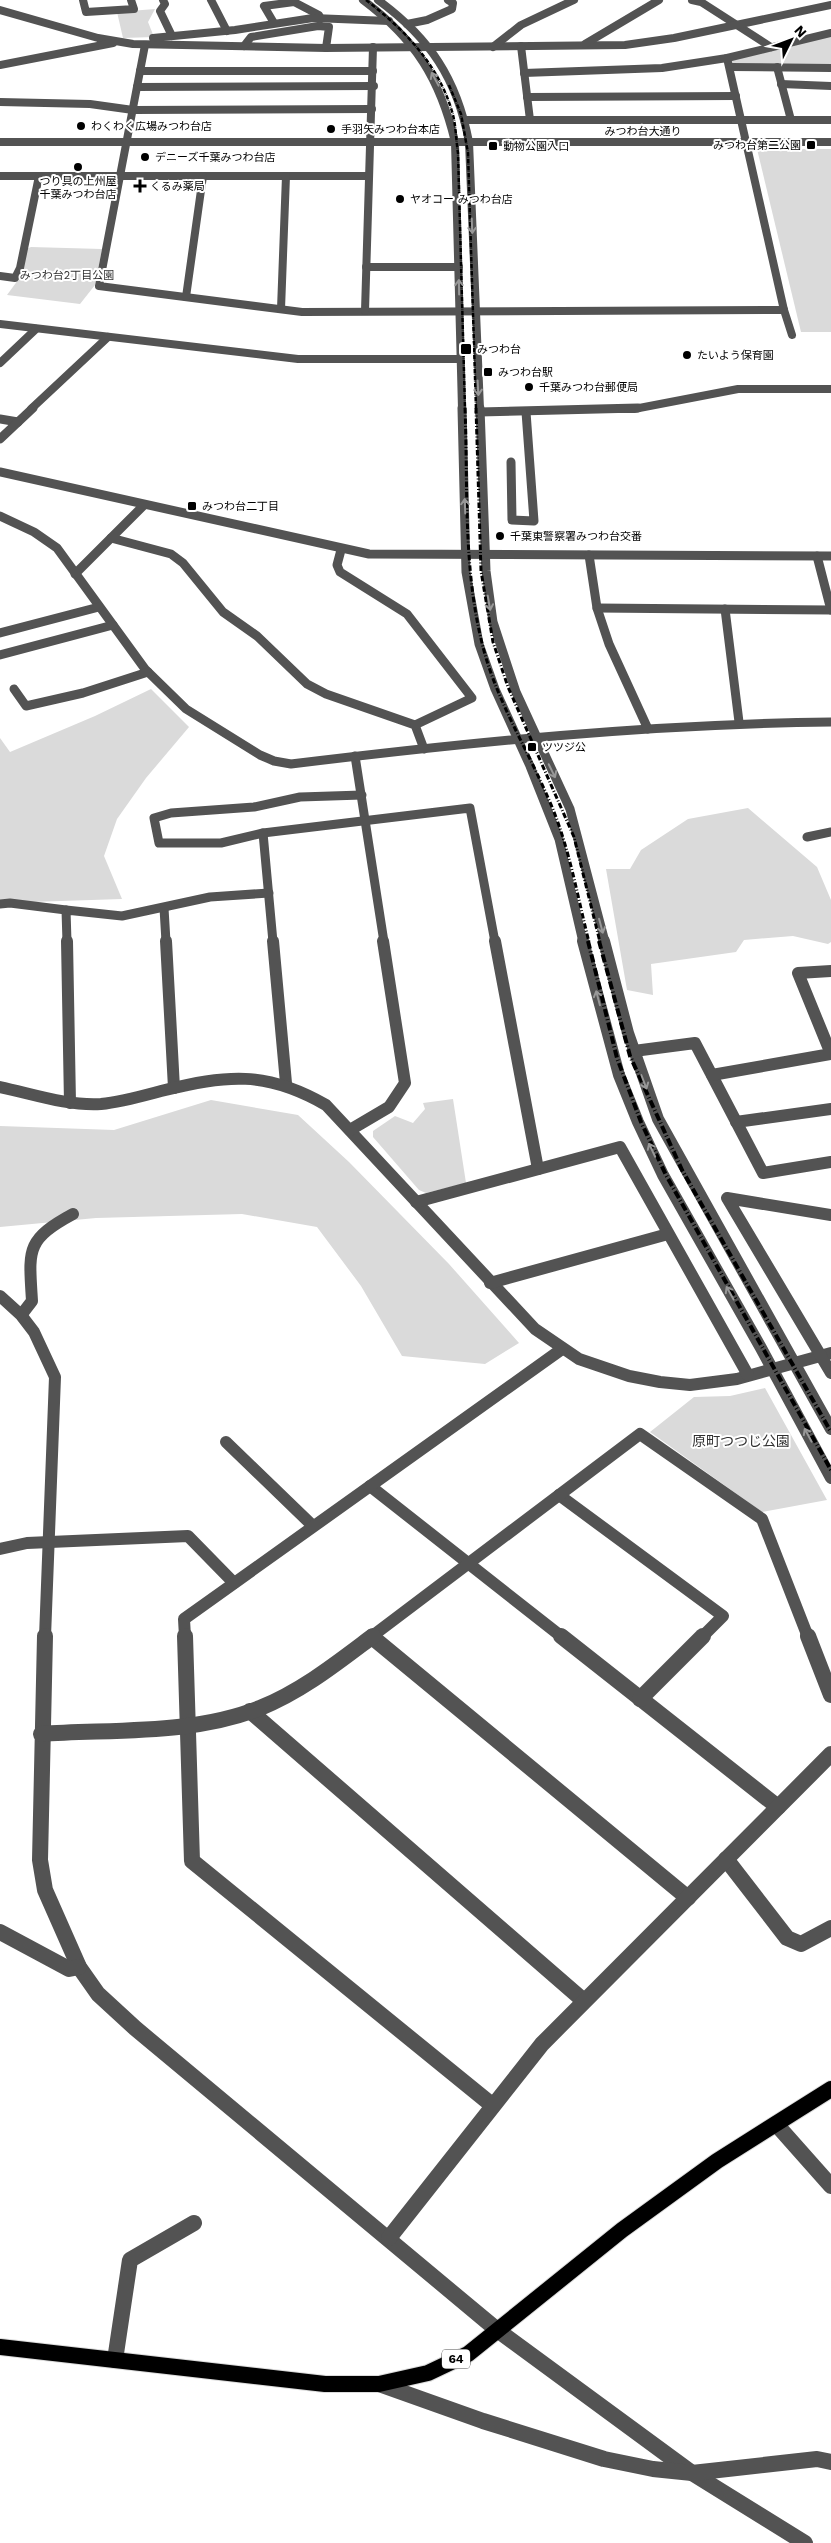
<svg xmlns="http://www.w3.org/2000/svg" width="831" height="2543" font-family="'Work Sans','Noto Sans JP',sans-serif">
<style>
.green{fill:#dadada}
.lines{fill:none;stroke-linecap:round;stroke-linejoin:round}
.major-casing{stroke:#dbdbdb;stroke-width:18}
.minor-far3{stroke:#535353;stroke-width:8}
.minor-far2{stroke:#535353;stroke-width:9}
.minor-far1{stroke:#535353;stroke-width:12}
.minor{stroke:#535353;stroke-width:16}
.major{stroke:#000;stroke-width:16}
.rail-far2{stroke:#000;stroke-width:2.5;stroke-dasharray:4.5 1 0.5 1;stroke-linecap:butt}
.rail-far1{stroke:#000;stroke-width:3;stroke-dasharray:5.5 2 1 2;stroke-linecap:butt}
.rail{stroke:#000;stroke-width:4;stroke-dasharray:8 2.5 1 2.5;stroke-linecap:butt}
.oneway{stroke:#989898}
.poi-dot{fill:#000;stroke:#fff;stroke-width:2}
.labels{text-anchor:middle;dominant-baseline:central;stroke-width:4;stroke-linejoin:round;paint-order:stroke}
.far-poi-label{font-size:11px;fill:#000;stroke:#fff;text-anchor:start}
.far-street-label{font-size:11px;fill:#000;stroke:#fff}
.far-park-label{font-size:11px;fill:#313131;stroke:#fff}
.shield{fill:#fff;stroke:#4c4c4c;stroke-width:1}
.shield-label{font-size:12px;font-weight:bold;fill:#000}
.park-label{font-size:14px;fill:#313131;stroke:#fff}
</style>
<rect width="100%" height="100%" fill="#fff"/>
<!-- green -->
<g class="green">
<polygon points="155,9 148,22 154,37 123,38 117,12"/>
<polygon points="831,36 831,67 733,65 730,59"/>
<polygon points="757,149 831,149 831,332 801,332"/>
<polygon points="31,247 102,249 95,285 80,304 7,295 18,280 26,249"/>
<polygon points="151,689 189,727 146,778 117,819 104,856 122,899 0,903 0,738 10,752 95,716"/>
<polygon points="748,808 817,867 831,900 831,942 828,944 793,936 744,940 736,952 651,964 653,995 627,990 606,869 630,869 641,850 688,819"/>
<polygon points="453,1099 466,1183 426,1193 419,1190 373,1137 373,1131 395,1116 413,1123 425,1109 423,1103"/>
<polygon points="211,1100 298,1115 349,1162 449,1264 519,1343 485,1364 402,1356 361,1286 317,1227 242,1214 96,1218 0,1227 0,1126 114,1130"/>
<polygon points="765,1388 827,1500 762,1512 650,1432 694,1397 730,1396"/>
</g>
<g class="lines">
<defs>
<polyline id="major" points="0,2347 325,2384 379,2384 428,2373 468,2354 622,2230 717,2161 831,2089"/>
</defs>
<!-- major casing -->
<use href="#major" class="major-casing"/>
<!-- minor-far3 -->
<g class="minor-far3">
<polyline points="83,0 86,12 134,9 131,0"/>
<polyline points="163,0 165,4 160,11 172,36"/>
<polyline points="211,0 227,31"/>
<path d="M363,0C415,39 440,79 455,142L462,409"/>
<path d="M378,0C430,38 457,79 469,142L480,409"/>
<polyline points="692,0 701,2 771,47"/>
<polyline points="0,10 98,38 133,44 326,48 625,45 674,38 831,5"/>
<polyline points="274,23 264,6 294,2 319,15 321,19"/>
<polyline points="407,24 427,20 452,9 453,3 448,0"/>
<polyline points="153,38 235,30 313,18 389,21"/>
<polyline points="585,44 659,0"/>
<polyline points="145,45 99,286 302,312 784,310"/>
<polyline points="244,46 251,37 318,26 329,27 326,48"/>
<polyline points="521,46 530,120"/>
<polyline points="493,47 521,25 574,0"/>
<polyline points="727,58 784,310 792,335"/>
<polyline points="0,65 113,43"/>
<polyline points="731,67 831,68"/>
<polyline points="777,67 791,120"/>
<polyline points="140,71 373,71"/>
<polyline points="524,73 662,68 727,58 831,33"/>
<polyline points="781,84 831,86"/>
<polyline points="137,87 374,86"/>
<polyline points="527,97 736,96"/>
<polyline points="0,102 90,104 133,110 372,109"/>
<polyline points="464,120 831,120"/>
<polyline points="0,142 831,142"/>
<polyline points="0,176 368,176"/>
<polyline points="366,267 459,267"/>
<polyline points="0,276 15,278 20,268 39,176"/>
<polyline points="186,297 203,176"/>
<polyline points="281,309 286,176"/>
<polyline points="365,311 373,47"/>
<polyline points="0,324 298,359 459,359"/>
<polyline points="0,363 36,329"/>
<polyline points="31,409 108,337"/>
<polyline points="612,409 634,409 738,389 831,389"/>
</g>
<!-- minor-far2 -->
<g class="minor-far2">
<polyline points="462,408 466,572 479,644 495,689 530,766 559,839 583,942"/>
<polyline points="480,408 486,571 493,622 516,692 570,809 605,942"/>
<polyline points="479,412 638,408"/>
<polyline points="0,419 18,422"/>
<polyline points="0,439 33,408"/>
<polyline points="511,462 512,520 534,521 526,412"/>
<polyline points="0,472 369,554 831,556"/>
<path d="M0,516L34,532L57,548L145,669L186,709L260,755L274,761L291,764C471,742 650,724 831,722"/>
<polyline points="111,538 171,554 183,563 223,612 257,636 307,684 326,694 415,725 424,749"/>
<polyline points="341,550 337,565 340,572 407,614 472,698 415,725"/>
<polyline points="589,555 597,608 609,644 648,729"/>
<polyline points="817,556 831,610"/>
<polyline points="75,574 144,505"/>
<polyline points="597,608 831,610"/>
<polyline points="725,609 739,722"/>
<polyline points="0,633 99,607"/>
<polyline points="0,655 113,625"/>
<polyline points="14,689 26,706 83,693 148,672"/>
<polyline points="355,756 384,942"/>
<polyline points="362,795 300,797 254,807 171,813 154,818 159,843 221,843 263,833 470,808 495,942"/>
<polyline points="263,833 273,942"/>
<polyline points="807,837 831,832"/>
<polyline points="0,904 10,903 66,910"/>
<polyline points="164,908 166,942"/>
<polyline points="67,942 66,910 122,916 210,897 269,893"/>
</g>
<!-- minor-far1 -->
<g class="minor-far1">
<polyline points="67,941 70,1103"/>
<polyline points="166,941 174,1088"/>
<polyline points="273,941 286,1083"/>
<polyline points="495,941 538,1169"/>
<polyline points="583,941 619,1075 638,1122 663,1175 761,1348 831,1478"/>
<polyline points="604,941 628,1033 658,1119 831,1429"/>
<polyline points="634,1051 695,1043 763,1173 831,1162"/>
<polyline points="712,1075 831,1054 798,973 831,971"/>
<path d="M0,1087C33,1094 67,1106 101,1104C121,1102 142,1096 161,1091C227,1075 265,1070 326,1105L535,1329L579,1359L629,1376L660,1382L690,1385L737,1379L831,1353"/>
<polyline points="736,1122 831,1109"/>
<polyline points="350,1130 389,1107 405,1083 383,941"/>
<polyline points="416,1202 620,1147 748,1375"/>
<polyline points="831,1215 727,1198 831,1373"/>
<polyline points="490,1283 668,1234"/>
<polyline points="0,1296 21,1315 34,1332 55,1377 45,1637"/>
<path d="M22,1314L32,1301C29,1250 25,1240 73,1214"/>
<polyline points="226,1442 313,1526"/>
<polyline points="370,1486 562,1637"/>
<polyline points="559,1495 723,1616 702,1637"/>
<polyline points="0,1549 27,1543 188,1536 234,1583"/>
<polyline points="185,1637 184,1619 562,1349"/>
<polyline points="371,1637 640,1434 762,1519 808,1637"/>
</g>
<!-- minor -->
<g class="minor">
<polyline points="45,1636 40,1860 45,1890 79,1967 98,1994 135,2028 496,2329 692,2473 805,2543"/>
<polyline points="185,1636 192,1861 492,2105"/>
<polyline points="561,1636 778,1807"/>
<polyline points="808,1636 831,1695"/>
<polyline points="372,1637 688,1898"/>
<polyline points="640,1699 703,1636"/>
<polyline points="250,1711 584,2001"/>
<path d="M41,1734C112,1729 193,1735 260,1708C302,1691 337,1663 373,1636"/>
<polyline points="726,1859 787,1938 801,1944 831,1928"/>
<polyline points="0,1932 69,1969 79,1967"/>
<polyline points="776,2124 831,2186"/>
<polyline points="389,2238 542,2044 831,1754"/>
<polyline points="115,2360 130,2260 194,2223"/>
<polyline points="379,2384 483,2421 604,2459 653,2469 692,2473 817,2459 831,2462"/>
</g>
<!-- major -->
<use href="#major" class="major"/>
<!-- rail-far2 -->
<g class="rail-far2">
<path d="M366,0C405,30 440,66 453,115C456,127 456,140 458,153L465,409"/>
<polyline points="449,85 461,114 468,153 476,409"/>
</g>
<!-- rail-far1 -->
<g class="rail-far1">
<path d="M465,408C468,486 463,567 482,643C495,698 527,748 549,800C569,845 577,895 589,942"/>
<polyline points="476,408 481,571 493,642 508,687 574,837 600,942"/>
</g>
<!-- rail -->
<g class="rail">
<polyline points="588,941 617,1058 641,1122 666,1175 831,1470"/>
<polyline points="599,941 630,1056 682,1170 831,1432"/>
</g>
</g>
<!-- one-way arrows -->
<defs><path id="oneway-shaft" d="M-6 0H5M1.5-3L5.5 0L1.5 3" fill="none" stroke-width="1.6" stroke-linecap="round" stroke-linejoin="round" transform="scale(1.25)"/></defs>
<g class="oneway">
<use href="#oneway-shaft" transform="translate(435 79) rotate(-118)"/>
<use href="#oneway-shaft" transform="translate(472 226) rotate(88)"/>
<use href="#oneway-shaft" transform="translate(459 287) rotate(-91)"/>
<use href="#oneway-shaft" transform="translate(478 388) rotate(87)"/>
<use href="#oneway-shaft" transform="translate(465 506) rotate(-92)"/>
<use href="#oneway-shaft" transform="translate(489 603) rotate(80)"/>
<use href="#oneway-shaft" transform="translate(552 771) rotate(64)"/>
<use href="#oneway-shaft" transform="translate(601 926) rotate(75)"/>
<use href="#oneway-shaft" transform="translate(598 998) rotate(-105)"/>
<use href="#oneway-shaft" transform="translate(644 1082) rotate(69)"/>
<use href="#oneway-shaft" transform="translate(652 1150) rotate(-115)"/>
<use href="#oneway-shaft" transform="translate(730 1293) rotate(-119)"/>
<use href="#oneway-shaft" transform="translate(808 1435) rotate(-118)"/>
</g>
<!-- markers -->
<g class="poi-dot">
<circle cx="81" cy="126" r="5"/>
<circle cx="331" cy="129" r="5"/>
<rect x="806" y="140" width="10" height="10" rx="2.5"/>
<rect x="488" y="141" width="10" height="10" rx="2.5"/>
<circle cx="145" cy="157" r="5"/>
<circle cx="78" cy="167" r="5"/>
<path d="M137.5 178.5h5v5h5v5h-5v5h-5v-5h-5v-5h5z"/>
<circle cx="400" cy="199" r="5"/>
<rect x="460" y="343" width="12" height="12" rx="2.5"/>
<circle cx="687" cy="355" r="5"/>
<rect x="483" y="367" width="10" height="10" rx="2.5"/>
<circle cx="529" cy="387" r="5"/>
<rect x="187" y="501" width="10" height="10" rx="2.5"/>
<circle cx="500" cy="536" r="5"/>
<rect x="527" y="742" width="10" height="10" rx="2.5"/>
</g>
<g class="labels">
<!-- far-poi labels -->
<g class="far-poi-label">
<text x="91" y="126">わくわく広場みつわ台店</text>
<text x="341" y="129">手羽矢みつわ台本店</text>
<text x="801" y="145" text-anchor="end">みつわ台第二公園</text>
<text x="503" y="146">動物公園入口</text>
<text x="155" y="157">デニーズ千葉みつわ台店</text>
<text x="78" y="181" text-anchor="middle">つり具の上州屋<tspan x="78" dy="13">千葉みつわ台店</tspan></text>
<text x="150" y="186">くるみ薬局</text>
<text x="410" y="199">ヤオコー みつわ台店</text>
<text x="477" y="349">みつわ台</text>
<text x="697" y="355">たいよう保育園</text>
<text x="498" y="372">みつわ台駅</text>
<text x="539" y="387">千葉みつわ台郵便局</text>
<text x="202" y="506">みつわ台二丁目</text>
<text x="510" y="536">千葉東警察署みつわ台交番</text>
<text x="542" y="747">ツツジ公</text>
</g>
<!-- far-street labels -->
<g class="far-street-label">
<text x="643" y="131">みつわ台大通り</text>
</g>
<!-- far-park labels -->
<g class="far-park-label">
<text x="67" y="275">みつわ台2丁目公園</text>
</g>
<!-- shield labels -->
<rect class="shield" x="442" y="2349.5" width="28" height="19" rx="4"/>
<g class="shield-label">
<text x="456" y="2359">64</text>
</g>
<!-- park labels -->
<g class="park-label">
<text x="741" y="1441">原町つつじ公園</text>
</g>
</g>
<!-- north arrow -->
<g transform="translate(791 40) rotate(48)" stroke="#ffffff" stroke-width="4" paint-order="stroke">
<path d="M0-4L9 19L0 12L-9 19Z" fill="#000000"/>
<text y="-8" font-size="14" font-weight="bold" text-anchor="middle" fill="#000000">N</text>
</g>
</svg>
